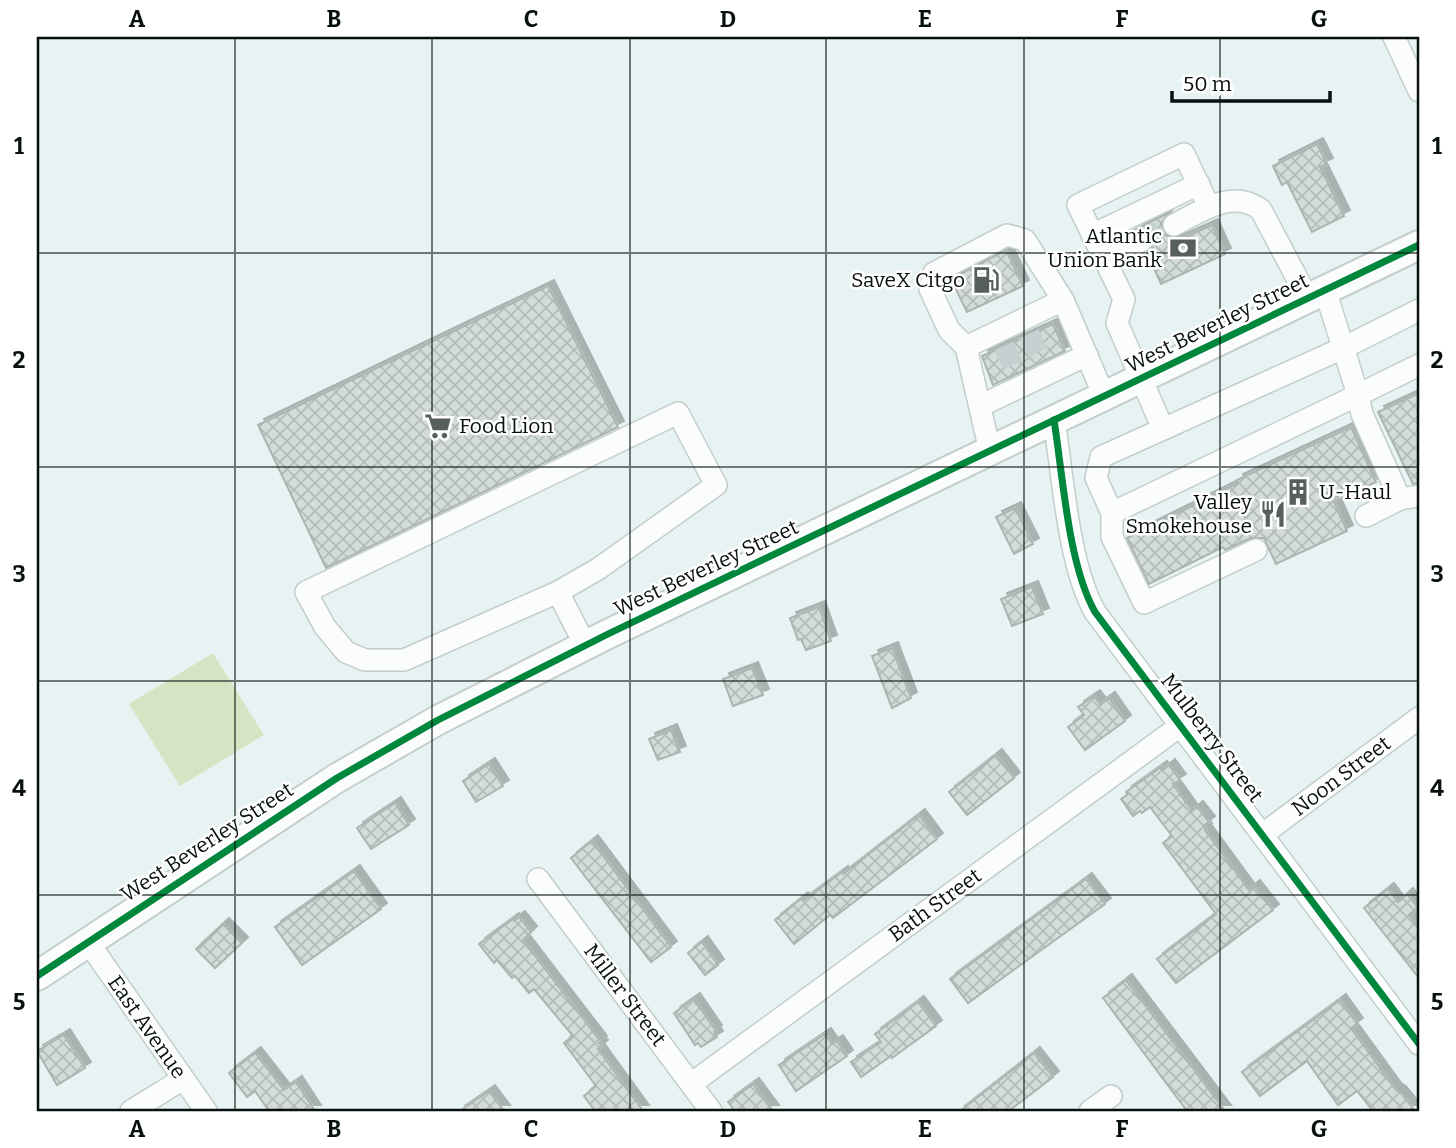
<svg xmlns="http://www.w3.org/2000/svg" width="1456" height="1148" font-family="Bitter,serif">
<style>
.green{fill:#d5e5c4}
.building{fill:url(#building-cross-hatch);stroke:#abb4b1;stroke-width:2;filter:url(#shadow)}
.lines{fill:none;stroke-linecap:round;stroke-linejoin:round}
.minor-tunnel{stroke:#c5d1d0;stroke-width:21;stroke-dasharray:21 10;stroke-linecap:butt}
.minor-casing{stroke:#c3cdcc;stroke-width:24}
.major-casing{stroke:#c3cdcc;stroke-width:32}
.minor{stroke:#fbfdfd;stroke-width:21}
.major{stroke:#fbfdfd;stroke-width:28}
.cycleway-casing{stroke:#fff;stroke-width:11}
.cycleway{stroke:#00873e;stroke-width:7}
.grid{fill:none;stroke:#08100f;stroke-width:2;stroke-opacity:0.55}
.labels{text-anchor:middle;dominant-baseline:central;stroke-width:5;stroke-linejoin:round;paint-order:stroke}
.poi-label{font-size:21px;fill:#08100f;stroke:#fff;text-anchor:end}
.street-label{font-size:21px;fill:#08100f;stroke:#fff}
.neatline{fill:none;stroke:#08100f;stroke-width:2.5}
.grid-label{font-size:23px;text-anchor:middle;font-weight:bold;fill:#08100f}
</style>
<defs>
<pattern id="building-cross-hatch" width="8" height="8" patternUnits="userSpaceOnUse" patternTransform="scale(1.75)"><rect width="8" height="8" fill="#d3dcd9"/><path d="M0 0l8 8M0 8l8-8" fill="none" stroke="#b4bcb9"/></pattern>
<filter id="shadow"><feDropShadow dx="6" dy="-6" stdDeviation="0" flood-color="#0004"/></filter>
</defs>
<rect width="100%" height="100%" fill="#e6f3f2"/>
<!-- green -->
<polygon class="green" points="213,653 264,735 180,786 129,704"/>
<!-- building -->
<g class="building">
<polygon points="1317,144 1327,164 1320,167 1344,216 1312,232 1287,182 1282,185 1273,166"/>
<polygon points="1168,213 1161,224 1167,236 1173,238 1180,237 1181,239 1212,225 1225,254 1161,284 1147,253 1152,248 1153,236 1148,230 1136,229"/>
<polygon points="1006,250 1023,286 967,312 951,279"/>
<polygon points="548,286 618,427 326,568 258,425"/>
<polygon points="1053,324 1065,351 993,385 982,356"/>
<polygon points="1419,393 1419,483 1413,484 1378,412"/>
<polygon points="1351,427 1376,482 1334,502 1347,531 1276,564 1264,538 1251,538 1225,550 1223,547 1149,584 1127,538 1238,483 1237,480"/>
<polygon points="1015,508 1033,544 1014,554 996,517"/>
<polygon points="1032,587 1043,614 1012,626 1001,599"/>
<polygon points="819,607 831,641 806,650 801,639 798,640 790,618"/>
<polygon points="892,648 911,698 892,708 872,656"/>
<polygon points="752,668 763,695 733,706 723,679"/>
<polygon points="1094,696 1100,704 1109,698 1125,721 1085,750 1068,727 1084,715 1078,707"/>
<polygon points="671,730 680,752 658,760 649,739"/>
<polygon points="996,755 1014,778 967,815 949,792"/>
<polygon points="489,764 503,786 476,802 463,781"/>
<polygon points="1169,765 1180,780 1173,784 1192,811 1197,807 1209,822 1204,826 1206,829 1205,830 1249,890 1254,886 1273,910 1176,983 1157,959 1216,914 1163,843 1172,836 1150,807 1142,813 1140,811 1133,816 1121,799 1128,794 1126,792 1161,767 1163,770"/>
<polygon points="395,803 409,825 371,849 357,828"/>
<polygon points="919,815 937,839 833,918 830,915 794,944 775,920 802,898 804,900 842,872 843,874"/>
<polygon points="592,841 671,947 651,962 571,858"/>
<polygon points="354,871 381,909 302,965 275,927"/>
<polygon points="1086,879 1105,904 968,1003 950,979"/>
<polygon points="1388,889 1398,902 1407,894 1418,908 1409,915 1419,928 1419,978 1364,908"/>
<polygon points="519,917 531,932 523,940 601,1042 599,1043 602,1046 598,1049 643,1111 595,1111 584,1096 596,1086 564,1043 573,1036 534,989 529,993 515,976 512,978 497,960 494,963 479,944 513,919 514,921"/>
<polygon points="223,924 242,943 215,968 196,949"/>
<polygon points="702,942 718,965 705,975 688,953"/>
<polygon points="1126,980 1157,1021 1225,1111 1187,1111 1103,998"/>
<polygon points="694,999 716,1031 714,1032 717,1037 701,1047 698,1043 695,1045 674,1013"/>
<polygon points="1340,1000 1357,1024 1351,1028 1396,1090 1400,1092 1415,1111 1373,1111 1357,1091 1338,1105 1307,1061 1260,1096 1242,1072"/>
<polygon points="918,1002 936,1026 892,1058 891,1056 861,1077 851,1062 881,1042 875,1034"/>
<polygon points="825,1034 832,1044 837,1041 847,1056 796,1091 779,1065"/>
<polygon points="64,1035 85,1068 57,1085 37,1051"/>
<polygon points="255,1053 284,1090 296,1082 315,1111 269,1111 255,1091 247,1097 229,1073"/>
<polygon points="1034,1053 1053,1077 1009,1111 960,1111"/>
<polygon points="753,1084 773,1111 735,1111 728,1102"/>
<polygon points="489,1091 504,1111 460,1111"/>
</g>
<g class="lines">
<!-- minor-tunnel -->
<g class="minor-tunnel">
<polyline points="1141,241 1174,225"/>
<polyline points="1029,334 1043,362"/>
<polyline points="1004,346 1017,374"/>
</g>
<defs>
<g id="minor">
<polyline points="1394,37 1419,91"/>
<path d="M1174,225C1201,211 1234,188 1261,210L1308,299"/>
<polyline points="1092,235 1199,184"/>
<polyline points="1105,259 1141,241"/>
<polyline points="1325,290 1358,395 1419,365"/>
<polyline points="1063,300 1104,396"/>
<polyline points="966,347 949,330 930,289 934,273 1007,235 1025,240 1063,300 966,347 990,451"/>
<polyline points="980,406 1087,355"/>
<polygon points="678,413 716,485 598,569 558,592 404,660 365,660 346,652 325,627 306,592"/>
<path d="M1054,420C1063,476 1068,564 1095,612L1419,1044"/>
<polyline points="1163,429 1117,323 1124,299 1078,205 1184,154 1209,207"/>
<polyline points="1400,499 1362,414 1358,395 1112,513 1096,478 1101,457 1343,348 1419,310"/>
<polyline points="1112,513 1112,537 1144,603 1256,550"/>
<polyline points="1366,516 1400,499 1419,496"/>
<polyline points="558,592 585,645"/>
<polyline points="1263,834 1419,718"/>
<polyline points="538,879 711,1111"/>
<polyline points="88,942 206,1111"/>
<polyline points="691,1084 1180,726"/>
<polyline points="131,1111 183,1079"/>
<polyline points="1090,1111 1111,1096"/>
</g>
<polyline id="major" points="37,976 337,778 438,720 608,634 1419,245"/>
</defs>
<!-- minor casing -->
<use href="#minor" class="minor-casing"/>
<!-- major casing -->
<use href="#major" class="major-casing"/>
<!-- minor -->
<use href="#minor" class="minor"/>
<!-- major -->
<use href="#major" class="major"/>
<defs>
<g id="cycleway">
<path d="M1054,420C1063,476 1068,564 1095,612L1419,1044"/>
<polyline points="37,976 337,778 438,720 608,634 1419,245"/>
</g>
</defs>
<!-- cycleway casing -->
<use href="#cycleway" class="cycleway-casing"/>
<!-- cycleway -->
<use href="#cycleway" class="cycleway"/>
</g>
<!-- grid -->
<path class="grid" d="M235,37V1111M432,37V1111M630,37V1111M826,37V1111M1024,37V1111M1220,37V1111M37,253H1419M37,467H1419M37,681H1419M37,895H1419"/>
<!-- icons -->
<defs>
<symbol id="bank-bare" viewBox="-9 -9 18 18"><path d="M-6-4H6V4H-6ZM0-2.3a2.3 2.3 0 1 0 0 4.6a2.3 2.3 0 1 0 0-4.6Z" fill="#565f5e" stroke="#fff" stroke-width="2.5" paint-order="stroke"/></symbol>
<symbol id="fuel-bare" viewBox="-9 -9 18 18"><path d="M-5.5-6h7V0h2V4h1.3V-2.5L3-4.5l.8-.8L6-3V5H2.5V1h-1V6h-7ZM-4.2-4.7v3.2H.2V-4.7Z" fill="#565f5e" stroke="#fff" stroke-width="2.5" paint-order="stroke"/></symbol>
<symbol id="supermarket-bare" viewBox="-9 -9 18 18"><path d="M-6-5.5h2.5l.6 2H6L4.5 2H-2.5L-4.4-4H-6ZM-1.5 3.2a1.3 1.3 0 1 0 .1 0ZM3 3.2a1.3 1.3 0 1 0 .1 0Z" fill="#565f5e" stroke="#fff" stroke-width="2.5" paint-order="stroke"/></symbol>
<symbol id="building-bare" viewBox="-9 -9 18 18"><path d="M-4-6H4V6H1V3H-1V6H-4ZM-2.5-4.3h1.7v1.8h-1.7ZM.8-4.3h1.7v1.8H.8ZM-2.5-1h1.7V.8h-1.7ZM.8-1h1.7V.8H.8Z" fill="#565f5e" stroke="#fff" stroke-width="2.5" paint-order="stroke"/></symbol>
<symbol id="restaurant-bare" viewBox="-9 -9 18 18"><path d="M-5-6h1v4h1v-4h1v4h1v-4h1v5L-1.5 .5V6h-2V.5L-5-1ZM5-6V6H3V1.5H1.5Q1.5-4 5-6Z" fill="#565f5e" stroke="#fff" stroke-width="2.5" paint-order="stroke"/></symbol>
</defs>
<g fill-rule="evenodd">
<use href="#bank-bare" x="1164" y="229" width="38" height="38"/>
<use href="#fuel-bare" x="967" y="261" width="38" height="38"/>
<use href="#supermarket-bare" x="419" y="407" width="38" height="38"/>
<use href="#building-bare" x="1279" y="473" width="38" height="38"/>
<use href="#restaurant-bare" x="1254" y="495" width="38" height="38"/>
</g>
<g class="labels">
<!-- poi labels -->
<g class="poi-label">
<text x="1162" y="236">Atlantic<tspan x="1162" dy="24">Union Bank</tspan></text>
<text x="965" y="280">SaveX Citgo</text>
<text x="459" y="426" text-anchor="start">Food Lion</text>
<text x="1319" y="492" text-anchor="start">U-Haul</text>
<text x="1252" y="502">Valley<tspan x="1252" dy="24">Smokehouse</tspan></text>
</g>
<!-- street labels -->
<g class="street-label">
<text transform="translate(1217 323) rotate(-26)">West Beverley Street</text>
<text transform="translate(706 568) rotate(-25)">West Beverley Street</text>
<text transform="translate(1212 738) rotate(53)">Mulberry Street</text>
<text transform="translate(1341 776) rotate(-37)">Noon Street</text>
<text transform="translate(207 842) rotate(-33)">West Beverley Street</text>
<text transform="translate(935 905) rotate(-36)">Bath Street</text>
<text transform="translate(625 995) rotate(53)">Miller Street</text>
<text transform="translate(147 1027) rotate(55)">East Avenue</text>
</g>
</g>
<!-- border -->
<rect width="1456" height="1148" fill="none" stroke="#ffffff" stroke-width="77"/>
<!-- scale -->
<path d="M1172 91v10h158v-10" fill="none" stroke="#08100f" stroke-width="3.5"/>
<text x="1183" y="91" font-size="21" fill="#08100f" stroke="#ffffff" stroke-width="5" paint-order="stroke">50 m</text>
<rect x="38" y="38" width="1380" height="1072" class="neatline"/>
<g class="grid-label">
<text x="137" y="27">A</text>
<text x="334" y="27">B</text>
<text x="531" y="27">C</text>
<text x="728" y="27">D</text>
<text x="925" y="27">E</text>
<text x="1122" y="27">F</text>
<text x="1319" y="27">G</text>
<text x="19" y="154">1</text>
<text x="1437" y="154">1</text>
<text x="19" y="368">2</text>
<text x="1437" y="368">2</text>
<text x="19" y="582">3</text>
<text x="1437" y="582">3</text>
<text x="19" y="796">4</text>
<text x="1437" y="796">4</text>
<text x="19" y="1010">5</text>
<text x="1437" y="1010">5</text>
<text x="137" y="1137">A</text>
<text x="334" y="1137">B</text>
<text x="531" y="1137">C</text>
<text x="728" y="1137">D</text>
<text x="925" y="1137">E</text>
<text x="1122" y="1137">F</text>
<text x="1319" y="1137">G</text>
</g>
</svg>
